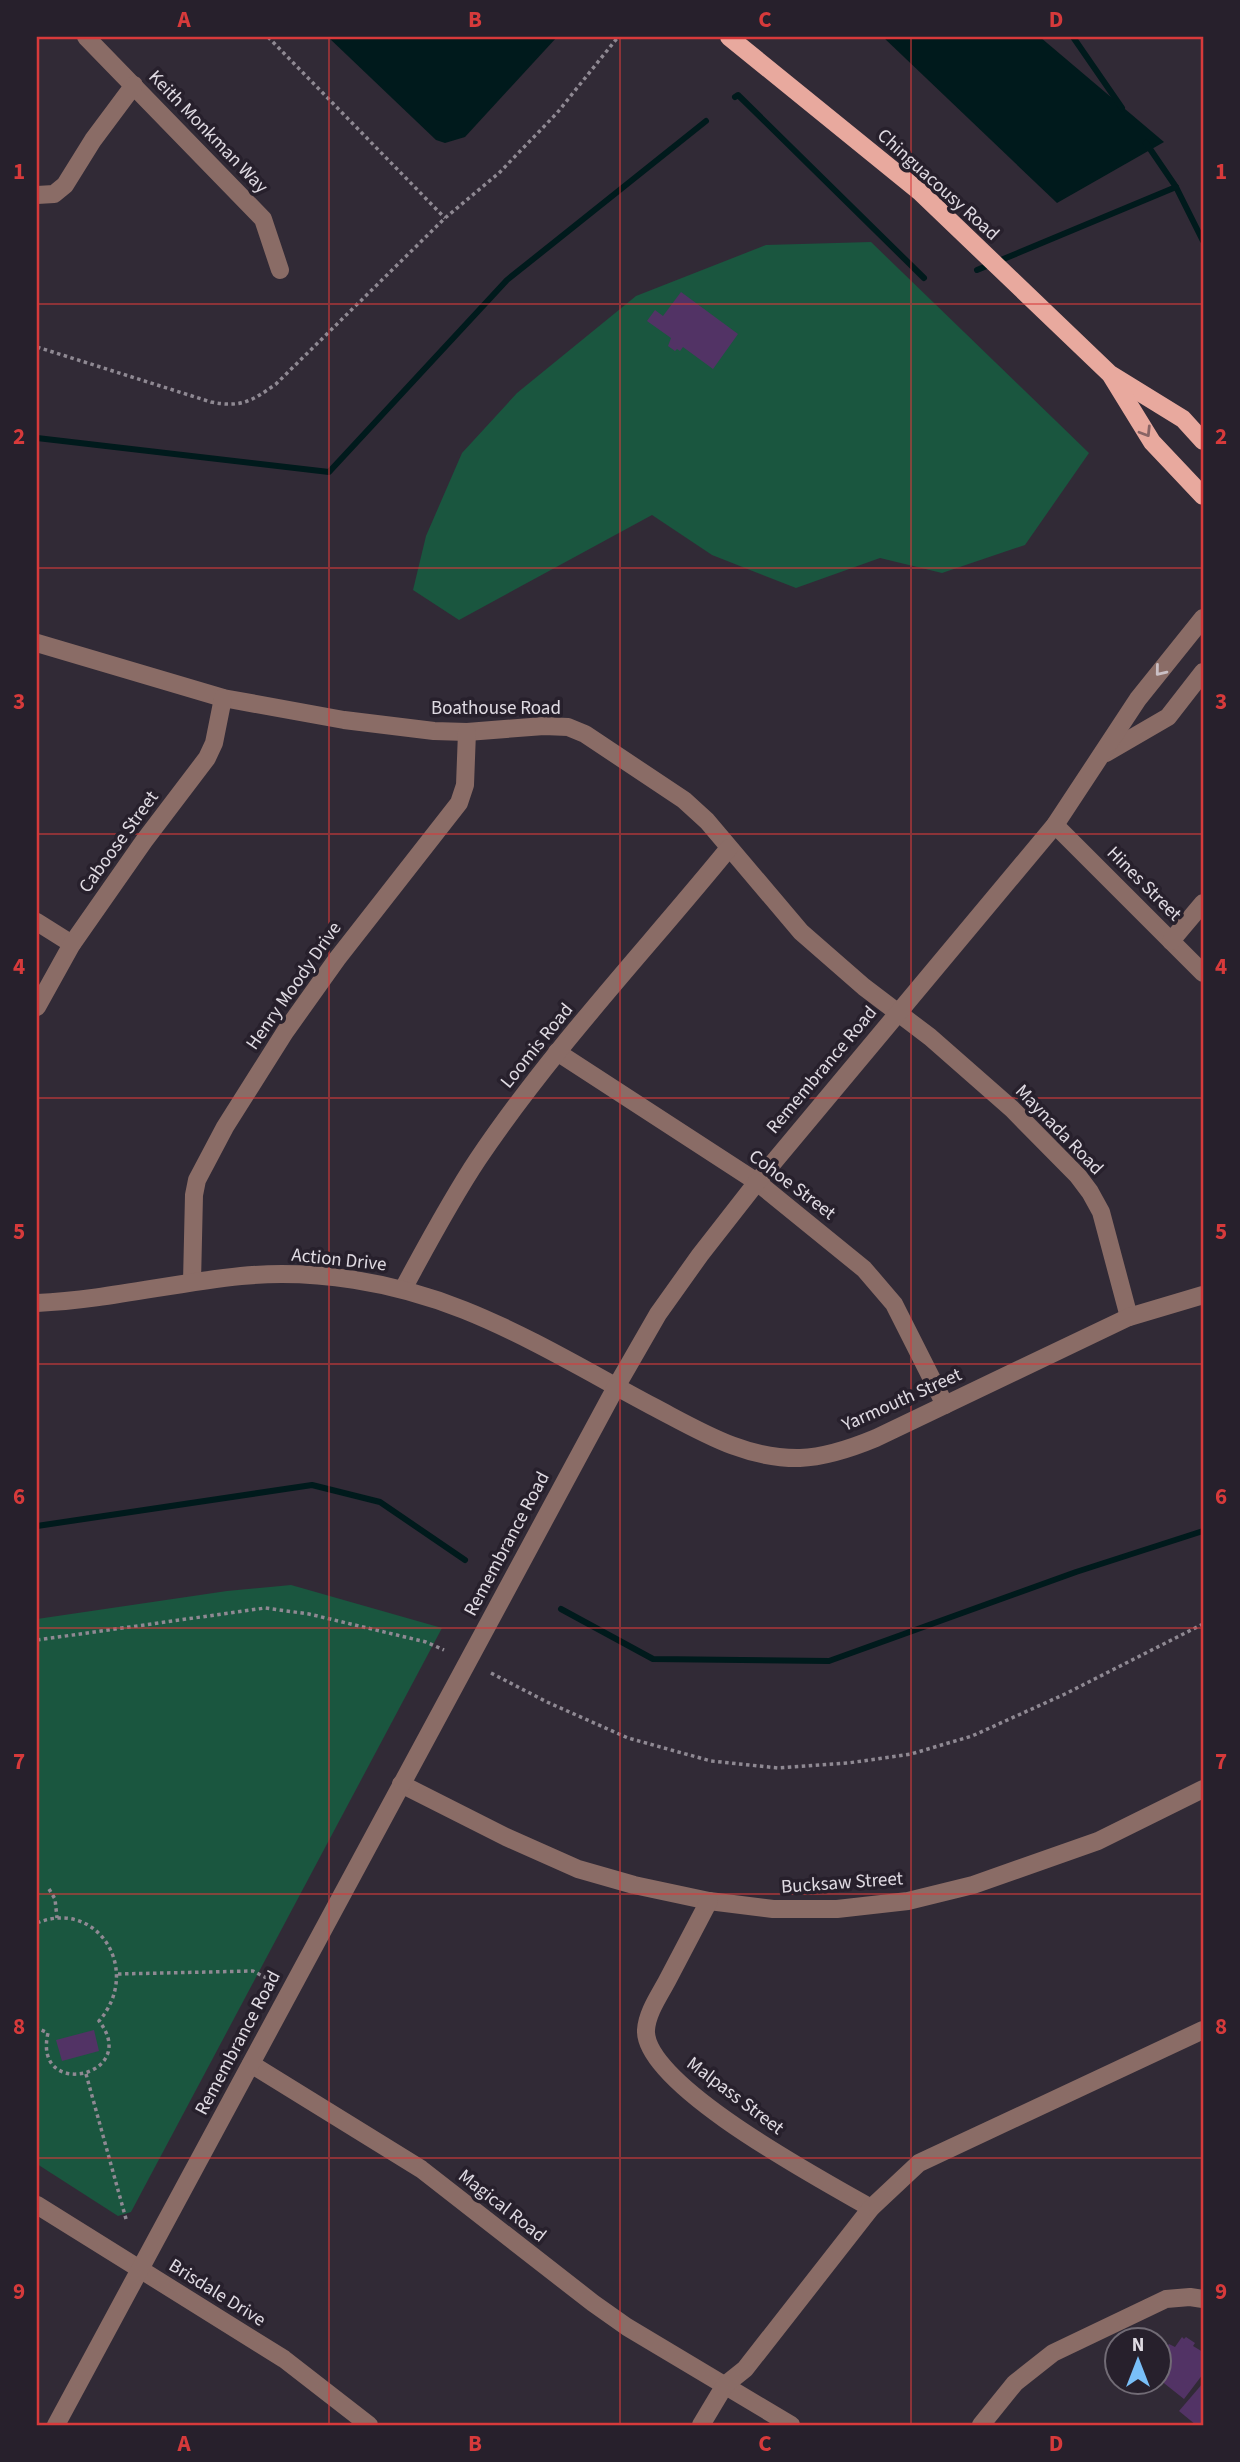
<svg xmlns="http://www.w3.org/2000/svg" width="1240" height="2462" font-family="'Source Sans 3',sans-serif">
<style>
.green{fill:#1a563f}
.water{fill:#001a1c}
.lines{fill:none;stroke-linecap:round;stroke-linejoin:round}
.stream{stroke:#001a1c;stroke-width:6}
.building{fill:#523365}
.path{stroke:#8f8993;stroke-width:3.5;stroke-dasharray:3.5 3.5;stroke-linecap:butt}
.minor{stroke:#8a6c66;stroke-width:18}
.major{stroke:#e8a99e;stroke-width:18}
.oneway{stroke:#886465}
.oneway2{stroke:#cabfc4}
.grid{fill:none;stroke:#d73a3b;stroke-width:2;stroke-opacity:0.55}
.labels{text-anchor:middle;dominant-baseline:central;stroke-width:7;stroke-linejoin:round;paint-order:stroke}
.street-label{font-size:19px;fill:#e0dbe3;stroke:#27202c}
.neatline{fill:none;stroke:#d73a3b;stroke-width:2.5}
.grid-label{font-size:23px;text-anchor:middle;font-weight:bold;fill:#d73a3b}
</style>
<rect width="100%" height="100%" fill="#312a36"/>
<!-- green -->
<g class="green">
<polygon points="871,242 1089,453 1025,545 942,573 880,558 796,588 712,555 652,515 459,620 413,590 426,536 462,453 517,393 636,296 766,245"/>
<polygon points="291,1585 442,1628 131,2212 118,2216 37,2164 37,1619 227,1591"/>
</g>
<!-- water -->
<g class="water">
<polygon points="328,37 557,37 465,137 445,143 436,140"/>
<polygon points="883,37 1040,37 1164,142 1057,203"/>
</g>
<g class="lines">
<!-- stream -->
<g class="stream">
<polyline points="1073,37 1122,108"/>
<polyline points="735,97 738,95 924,278"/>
<polyline points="1146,143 1176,187 1203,241"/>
<polyline points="977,270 1176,187"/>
<polyline points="37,438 329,472 507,280 706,121"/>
<polyline points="37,1526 312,1485 380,1502 465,1560"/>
<polyline points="561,1609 653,1659 829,1661 1076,1572 1203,1531"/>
</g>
</g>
<!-- building -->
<g class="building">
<polygon points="681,292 738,334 713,369 683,347 680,351 677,349 675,351 668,346 671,338 647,321 655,310 663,316"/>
<polygon points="94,2030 99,2051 62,2061 56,2040"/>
<polygon points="1182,2337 1184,2339 1186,2337 1195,2343 1193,2346 1203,2352 1203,2374 1184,2399 1160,2380 1160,2359 1162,2356 1160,2355 1169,2344 1175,2347"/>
<polygon points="1203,2383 1203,2425 1196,2425 1179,2411"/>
</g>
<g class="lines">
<!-- path -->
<g class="path">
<polyline points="268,37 445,218"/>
<path d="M37,347L211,402C241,408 252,401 276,384L445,218L499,173L557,113L618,37"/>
<polyline points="37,1640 265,1608 309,1614 426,1642 444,1650"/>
<polyline points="491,1673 547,1702 628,1738 711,1761 778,1768 848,1763 911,1754 972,1736 1065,1694 1203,1624"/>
<polyline points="49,1889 55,1899 57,1918"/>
<path d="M37,1923C97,1898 143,1970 99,2021C142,2076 32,2101 48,2033L37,2028"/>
<polyline points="118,1974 253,1971 274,1982"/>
<polyline points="86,2074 126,2219"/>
</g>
<!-- minor -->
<g class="minor">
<polyline points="86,37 263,219 280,270"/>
<polyline points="37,195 54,194 65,185 93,140 134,85"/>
<polyline points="37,643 223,698 344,720 434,731 467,732 544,726 568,727 585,734 684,800 707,821 801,932 864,987 930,1037 1012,1109 1078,1176 1090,1192 1101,1212 1129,1317"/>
<polyline points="1106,753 1168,717 1203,672"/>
<polyline points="1055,825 1203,973"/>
<polyline points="37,922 72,944"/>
<polyline points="1171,941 1203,903"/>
<polyline points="37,1007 72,944 144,841 207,758 214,743 223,698"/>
<polyline points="557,1052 757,1182 864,1269 894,1304 945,1405"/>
<polyline points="192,1282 194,1195 197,1180 225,1127 285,1032 337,959 459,803 465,785 467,732"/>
<path d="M403,1289C427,1245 450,1201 478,1159C552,1049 645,951 729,848"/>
<path d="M37,1303C105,1300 173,1283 241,1276C316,1269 394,1282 464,1310C529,1336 590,1373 652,1406C700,1431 744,1459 800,1458C826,1457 852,1448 876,1438L1129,1317L1203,1295"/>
<polyline points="401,1784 506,1837 578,1869 634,1885 709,1901 773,1909 837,1909 908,1901 973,1885 1098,1841 1203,1789"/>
<path d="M709,1901C695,1928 681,1954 667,1981C659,1996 647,2013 646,2030C643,2085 826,2182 871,2208"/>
<polyline points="251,2064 421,2169 593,2303 627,2327 791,2425"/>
<polyline points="37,2205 284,2359 369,2425"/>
<polyline points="56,2425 616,1387 658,1314 700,1255 757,1182 1055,825 1138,699 1203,618"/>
<polyline points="701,2425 725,2385 745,2369 871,2208 919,2163 1203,2030"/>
<polyline points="981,2425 1015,2383 1053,2353 1166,2299 1190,2297 1203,2299"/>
</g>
<!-- major -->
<g class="major">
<polyline points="729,37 920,192 1110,374 1183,419 1203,441"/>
<polyline points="1112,377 1152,442 1203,496"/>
</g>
</g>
<!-- one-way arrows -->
<defs><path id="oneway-chevron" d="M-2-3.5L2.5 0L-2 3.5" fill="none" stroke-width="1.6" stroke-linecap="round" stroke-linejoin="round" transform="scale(1.75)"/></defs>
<use class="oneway" href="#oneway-chevron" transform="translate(1146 432) rotate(58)"/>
<use class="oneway2" href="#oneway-chevron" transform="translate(1160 671) rotate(129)"/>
<!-- grid -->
<path class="grid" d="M329,37V2425M620,37V2425M911,37V2425M37,304H1203M37,568H1203M37,834H1203M37,1098H1203M37,1364H1203M37,1628H1203M37,1894H1203M37,2158H1203"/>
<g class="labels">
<!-- street labels -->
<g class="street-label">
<text transform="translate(208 132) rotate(46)">Keith Monkman Way</text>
<text transform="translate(938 185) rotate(42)">Chinguacousy Road</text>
<text x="496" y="708">Boathouse Road</text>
<text transform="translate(119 842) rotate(-54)">Caboose Street</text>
<text transform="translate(1144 884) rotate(45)">Hines Street</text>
<text transform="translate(294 986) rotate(-55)">Henry Moody Drive</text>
<text transform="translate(537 1046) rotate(-51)">Loomis Road</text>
<text transform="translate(822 1070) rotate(-50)">Remembrance Road</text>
<text transform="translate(1059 1130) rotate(46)">Maynada Road</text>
<text transform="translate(792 1185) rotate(37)">Cohoe Street</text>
<text transform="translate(339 1260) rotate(6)">Action Drive</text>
<text transform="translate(902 1400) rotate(-24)">Yarmouth Street</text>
<text transform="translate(507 1544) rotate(-62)">Remembrance Road</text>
<text transform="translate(842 1883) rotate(-4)">Bucksaw Street</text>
<text transform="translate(238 2043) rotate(-62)">Remembrance Road</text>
<text transform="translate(735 2096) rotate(37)">Malpass Street</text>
<text transform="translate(502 2206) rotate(38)">Magical Road</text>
<text transform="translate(217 2293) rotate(32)">Brisdale Drive</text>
</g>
</g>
<!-- border -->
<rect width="1240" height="2462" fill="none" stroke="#27202c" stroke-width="77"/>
<!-- north arrow -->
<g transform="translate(1138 2361)"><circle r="33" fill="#27202c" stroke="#716b75" stroke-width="2"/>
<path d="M0-5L12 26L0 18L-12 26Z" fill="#79bff8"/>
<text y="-10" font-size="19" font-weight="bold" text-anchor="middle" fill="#e0dbe3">N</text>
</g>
<rect x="38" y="38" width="1164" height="2386" class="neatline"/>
<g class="grid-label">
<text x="184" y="27">A</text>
<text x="475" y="27">B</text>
<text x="765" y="27">C</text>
<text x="1056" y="27">D</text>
<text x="19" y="179">1</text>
<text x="1221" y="179">1</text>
<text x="19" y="444">2</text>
<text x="1221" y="444">2</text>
<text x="19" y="709">3</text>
<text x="1221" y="709">3</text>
<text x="19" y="974">4</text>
<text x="1221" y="974">4</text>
<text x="19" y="1239">5</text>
<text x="1221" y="1239">5</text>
<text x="19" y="1504">6</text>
<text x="1221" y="1504">6</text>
<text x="19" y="1769">7</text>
<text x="1221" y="1769">7</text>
<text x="19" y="2034">8</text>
<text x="1221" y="2034">8</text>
<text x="19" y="2299">9</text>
<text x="1221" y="2299">9</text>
<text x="184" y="2451">A</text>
<text x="475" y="2451">B</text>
<text x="765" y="2451">C</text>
<text x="1056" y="2451">D</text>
</g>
</svg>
